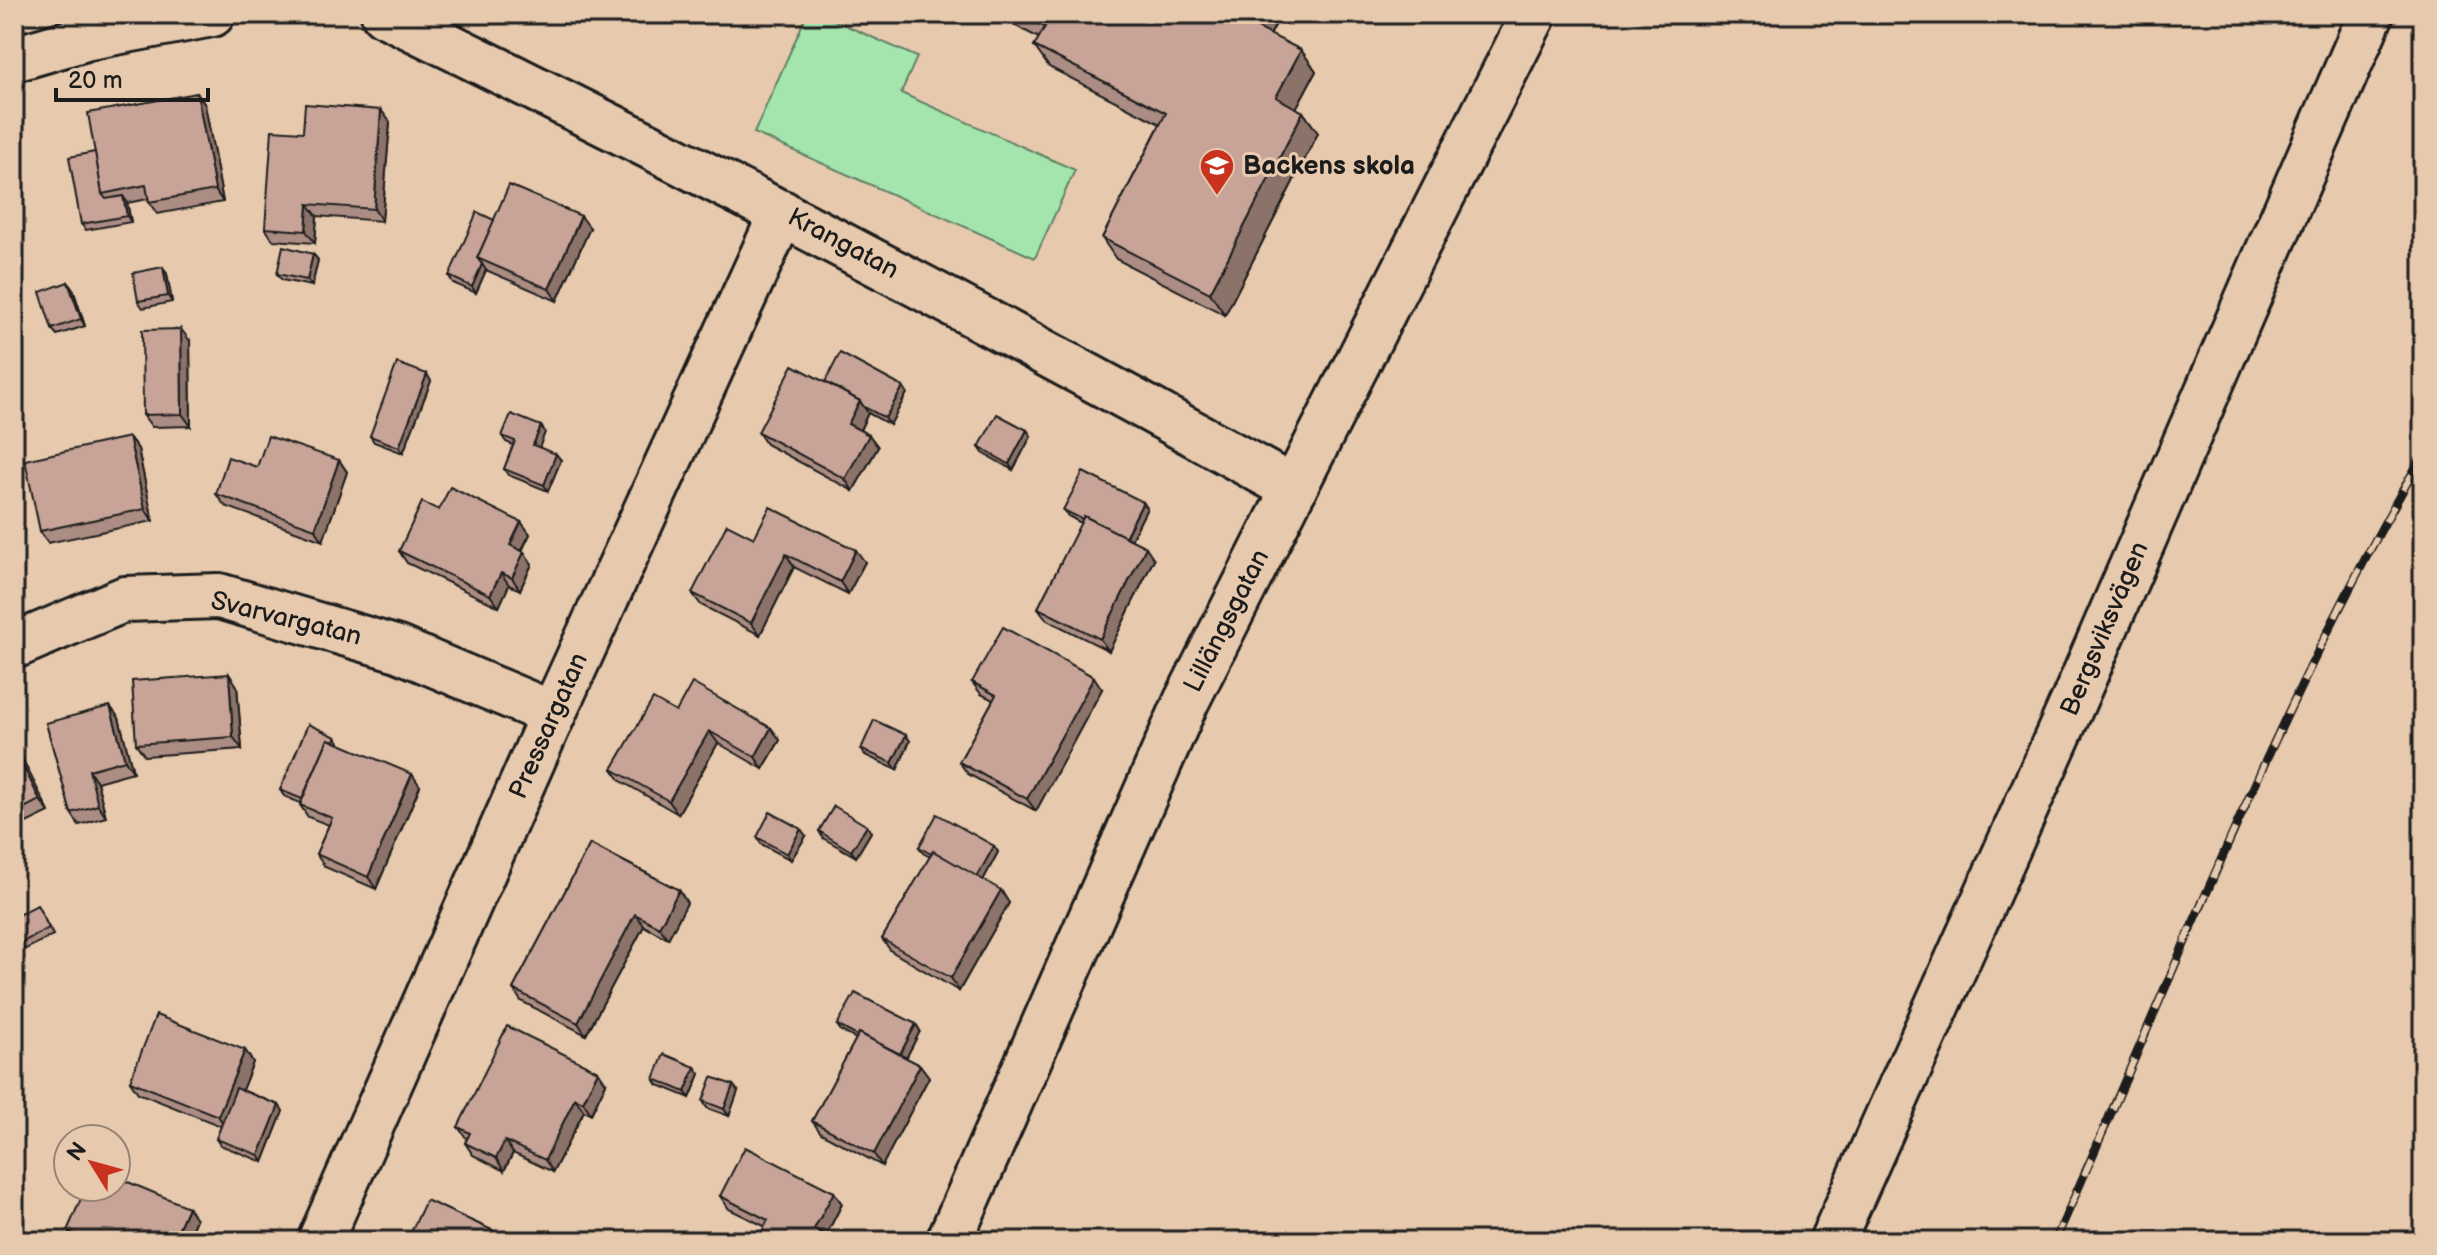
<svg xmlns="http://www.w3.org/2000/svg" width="2437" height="1255" font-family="'Balsamiq Sans',sans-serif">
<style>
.green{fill:#a4e5ae;stroke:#608065;stroke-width:2}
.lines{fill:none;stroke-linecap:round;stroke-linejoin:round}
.minor-casing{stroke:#1c1c1c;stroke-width:50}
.minor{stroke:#e7caae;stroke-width:44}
.rail-casing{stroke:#1c1c1c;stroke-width:9}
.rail{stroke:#e7caae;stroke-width:6;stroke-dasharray:18;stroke-linecap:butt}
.wall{fill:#ac8d83;stroke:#1c1c1c;stroke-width:2}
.shaded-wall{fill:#8c736a;stroke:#1c1c1c;stroke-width:2}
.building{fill:#c8a498;stroke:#1c1c1c;stroke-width:2}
.labels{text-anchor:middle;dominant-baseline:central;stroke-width:6;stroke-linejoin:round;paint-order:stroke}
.poi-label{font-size:26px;font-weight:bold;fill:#1c1c1c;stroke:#e7caae;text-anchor:start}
.street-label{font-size:26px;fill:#1c1c1c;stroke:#e7caae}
</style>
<rect width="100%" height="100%" fill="#e7caae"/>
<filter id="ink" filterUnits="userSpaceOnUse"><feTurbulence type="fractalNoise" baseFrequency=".0125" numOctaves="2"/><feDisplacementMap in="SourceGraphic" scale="16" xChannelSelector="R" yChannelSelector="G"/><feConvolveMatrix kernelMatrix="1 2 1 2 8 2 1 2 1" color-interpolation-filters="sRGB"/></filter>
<g filter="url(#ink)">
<!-- green -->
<polygon class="green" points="807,14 820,14 917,57 901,93 1075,170 1035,258 754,133"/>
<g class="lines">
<defs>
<g id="minor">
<path d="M384,14C692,164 994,322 1294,489"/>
<polyline points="14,59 89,37 212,14"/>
<polyline points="14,646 125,599 219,596 398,649 553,714"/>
<polyline points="320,1241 553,714 782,213"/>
<polyline points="949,1241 1186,702 1534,14"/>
<polyline points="1832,1241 2074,700 2371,14"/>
</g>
</defs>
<!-- minor casing -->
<use href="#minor" class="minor-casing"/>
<!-- minor -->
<use href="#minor" class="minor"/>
<defs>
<path id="rail" d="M2055,1241C2171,981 2279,701 2423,455"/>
</defs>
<!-- rail casing -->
<use href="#rail" class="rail-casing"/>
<!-- rail -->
<use href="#rail" class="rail"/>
</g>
<!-- wall -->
<g class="wall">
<polygon points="993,14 1281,14 1270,35 1301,50 1316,71 1296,108 1303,112 1318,133 1225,315 1116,259 1102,238 1160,124 1049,67 1034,46 1039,38"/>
<polygon points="197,93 205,105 223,202 157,214 149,202 148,199 127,203 131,222 86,230 81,224 95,152"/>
<polygon points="381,110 390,122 382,221 317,216 315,243 273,240 265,228 303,132"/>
<polygon points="494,220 590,228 557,301 486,270 476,293 453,283 449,276"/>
<polygon points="313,254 318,260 312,286 282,280 277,274"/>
<polygon points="167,274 172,302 143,308 138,301"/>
<polygon points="68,282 73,289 85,326 57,335 52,329"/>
<polygon points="190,341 191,426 152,427 143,415"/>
<polygon points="431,381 403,453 374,442 370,436"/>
<polygon points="825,382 907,393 890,425 868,413 860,430 869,435 878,447 853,491 766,444 758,432"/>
<polygon points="541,426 545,432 539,447 561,460 548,491 508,475 504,469 513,445 506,442 502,436"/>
<polygon points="1027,430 1031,436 1013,470 983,453 979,447"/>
<polygon points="129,437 138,449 153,521 48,543 40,531"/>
<polygon points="339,460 347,472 323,541 225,506 216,494 257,467"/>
<polygon points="1143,502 1147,508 1131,540 1154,559 1109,651 1047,620 1038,608 1081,523 1068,516 1063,510"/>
<polygon points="439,510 521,522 530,534 522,551 524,552 532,564 520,590 509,585 499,607 407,563 399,551"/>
<polygon points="754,538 865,562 848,594 794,567 760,635 701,605 692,593"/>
<polygon points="229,674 237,686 242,749 145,756 136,744"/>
<polygon points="972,682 1102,689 1036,811 968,774 959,762 993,700 981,694"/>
<polygon points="676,712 771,728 780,740 763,769 718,743 678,814 621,781 612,769"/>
<polygon points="119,718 133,772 97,782 106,817 79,825 71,813 46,723"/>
<polygon points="906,735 910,741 897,770 865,755 861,749"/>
<polygon points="336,737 340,744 420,786 376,889 325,867 316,854 329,825 308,817 300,805 300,803 284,796 280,790"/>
<polygon points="14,745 49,812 14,829"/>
<polygon points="867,826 871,832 856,857 823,838 819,831"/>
<polygon points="806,836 791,860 761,844 757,837"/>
<polygon points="590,844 679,890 687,903 668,939 644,926 586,1035 521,1001 513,989"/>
<polygon points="994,846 998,852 983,880 1009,903 959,991 891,951 882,939 930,857 923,853 919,847"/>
<polygon points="37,905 53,935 24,950 19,944"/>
<polygon points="916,1024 920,1031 906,1058 920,1065 929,1077 882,1166 821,1133 812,1121 856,1039 841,1031 837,1025"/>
<polygon points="245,1050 253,1062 242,1090 279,1105 283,1111 263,1162 220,1145 216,1139 221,1126 138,1093 130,1081"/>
<polygon points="695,1067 700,1074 690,1098 658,1085 654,1079"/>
<polygon points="606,1083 591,1114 584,1111 553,1172 513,1153 504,1171 473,1155 465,1143 467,1139 458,1127"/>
<polygon points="738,1091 729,1116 707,1108 703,1101"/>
<polygon points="834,1192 842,1204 826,1235 764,1226 729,1209 720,1196"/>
<polygon points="188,1207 196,1219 187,1241 74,1241 67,1231"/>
</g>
<!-- shaded-wall -->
<g class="shaded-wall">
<polygon points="1255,14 1281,14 1265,45 1250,24"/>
<polygon points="1301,50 1316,71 1291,118 1276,97"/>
<polygon points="197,93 205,105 223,202 215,190"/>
<polygon points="381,110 390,122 382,221 374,209"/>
<polygon points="1303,112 1318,133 1225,315 1210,293"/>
<polygon points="123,196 127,202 131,222 127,216"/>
<polygon points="308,204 317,216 315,243 306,231"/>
<polygon points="581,216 590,228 557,301 549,289"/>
<polygon points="313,254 318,260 312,286 307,280"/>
<polygon points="482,264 486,270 476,293 472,287"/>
<polygon points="163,267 167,274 172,302 168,296"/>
<polygon points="68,282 73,289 85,326 81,319"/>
<polygon points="181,329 190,341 191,426 182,414"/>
<polygon points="427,374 431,381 403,453 399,447"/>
<polygon points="903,387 907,393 890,425 885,418"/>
<polygon points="860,401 868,413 857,436 848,424"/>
<polygon points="541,426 545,432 538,451 533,445"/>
<polygon points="1027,430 1031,436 1013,470 1009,464"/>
<polygon points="869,435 878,447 853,491 845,479"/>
<polygon points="129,437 138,449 153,521 145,509"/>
<polygon points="556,454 561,460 548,491 544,485"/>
<polygon points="339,460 347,472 323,541 315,529"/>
<polygon points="1143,502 1147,508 1128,546 1124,540"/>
<polygon points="521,522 530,534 518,557 510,545"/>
<polygon points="1146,547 1154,559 1109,651 1100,639"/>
<polygon points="856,550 865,562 848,594 840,582"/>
<polygon points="524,552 532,564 520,590 512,578"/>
<polygon points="786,554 794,567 760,635 751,623"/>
<polygon points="501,573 509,585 499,607 490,595"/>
<polygon points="229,674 237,686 242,749 233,737"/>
<polygon points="1094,677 1102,689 1036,811 1027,799"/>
<polygon points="110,706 119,718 133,772 125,760"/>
<polygon points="771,728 780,740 763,769 755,757"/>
<polygon points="709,731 718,743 678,814 669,801"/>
<polygon points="906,735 910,741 897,770 892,763"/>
<polygon points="14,745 17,748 49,812 40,800 14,748"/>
<polygon points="89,770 97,782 106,817 98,805"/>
<polygon points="412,774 420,786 376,889 368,877"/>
<polygon points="867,826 871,832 856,857 851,851"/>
<polygon points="801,829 806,836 791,860 787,854"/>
<polygon points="994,846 998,852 980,886 975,879"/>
<polygon points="679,890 687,903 668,939 659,927"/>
<polygon points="1001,890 1009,903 959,991 951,978"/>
<polygon points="635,914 644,926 586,1035 578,1023"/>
<polygon points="916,1024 920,1031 903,1064 898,1058"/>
<polygon points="245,1050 253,1062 227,1128 218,1116"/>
<polygon points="920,1065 929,1077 882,1166 874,1154"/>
<polygon points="695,1067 700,1074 690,1098 685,1092"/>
<polygon points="598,1071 606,1083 591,1114 583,1102"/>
<polygon points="733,1085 738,1091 729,1116 724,1109"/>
<polygon points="575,1098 584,1111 553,1172 545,1160"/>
<polygon points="279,1105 283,1111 263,1162 259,1155"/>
<polygon points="505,1141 513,1153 504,1171 496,1158"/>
<polygon points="834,1192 842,1204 823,1241 814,1229"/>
<polygon points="188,1207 196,1219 187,1241 173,1241"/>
</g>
<!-- building -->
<g class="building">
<polygon points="1019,14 1255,14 1250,24 1301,50 1276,97 1303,112 1210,293 1102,238 1166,113 1034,46 1045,27"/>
<polygon points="197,93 215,190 149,202 146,185 102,194 88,113"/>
<polygon points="305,104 381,110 374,209 308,204 306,231 265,228 272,130 303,132"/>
<polygon points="95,152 102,194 106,199 123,196 127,216 81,224 69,157"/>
<polygon points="509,185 581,216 549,289 477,258"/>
<polygon points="477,212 494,220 477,258 482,264 472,287 449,276"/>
<polygon points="283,246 313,254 307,280 277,274"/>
<polygon points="163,267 168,296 138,301 133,273"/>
<polygon points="68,282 81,319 52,329 40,292"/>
<polygon points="181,329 182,414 143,415 142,330"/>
<polygon points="840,353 903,387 885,418 864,407 860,401 825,382"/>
<polygon points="397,363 427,374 399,447 370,436"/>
<polygon points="793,365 860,401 848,424 869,435 845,479 758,432"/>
<polygon points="511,414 541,426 533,445 556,454 544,485 504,469 515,441 502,436"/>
<polygon points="997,414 1027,430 1009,464 979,447"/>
<polygon points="268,436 339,460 315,529 216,494 228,457 257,467"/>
<polygon points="129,437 145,509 40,531 25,460"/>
<polygon points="1083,472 1143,502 1125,537 1084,516 1082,519 1063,510"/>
<polygon points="450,487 521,522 510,545 524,552 512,578 501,573 490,595 399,551 422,502 439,510"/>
<polygon points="770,507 856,550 840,582 786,554 751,623 692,593 727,524 754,538"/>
<polygon points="1084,516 1146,547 1100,639 1038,608"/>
<polygon points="1003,627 1094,677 1027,799 959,762 996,695 972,682"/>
<polygon points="229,674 233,737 136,744 132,681"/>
<polygon points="692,683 771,728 755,757 709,731 669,801 612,769 653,699 676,712"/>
<polygon points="110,706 125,760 89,770 98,805 71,813 46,723"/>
<polygon points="874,720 906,735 892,763 861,749"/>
<polygon points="308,724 336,737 334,741 328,739 302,799 280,790"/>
<polygon points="328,739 412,774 368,877 316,854 332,818 300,805"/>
<polygon points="14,748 40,800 14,813"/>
<polygon points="834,806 867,826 851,851 819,831"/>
<polygon points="770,812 801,829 787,854 757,837"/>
<polygon points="937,814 994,846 977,877 933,851 931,854 919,847"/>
<polygon points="590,844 679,890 659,927 635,914 578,1023 513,989"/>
<polygon points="933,851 1001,890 951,978 882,939"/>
<polygon points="37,905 49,928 19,944 14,934 14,917"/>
<polygon points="855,993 916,1024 900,1054 859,1033 857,1036 837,1025"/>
<polygon points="156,1015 245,1050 218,1116 130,1081"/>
<polygon points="507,1026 598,1071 583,1102 575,1098 545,1160 505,1141 496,1158 465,1143 470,1133 458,1127"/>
<polygon points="859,1033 920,1065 874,1154 812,1121"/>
<polygon points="664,1054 695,1067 685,1092 654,1079"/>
<polygon points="712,1077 733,1085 724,1109 703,1101"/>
<polygon points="236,1088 279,1105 259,1155 216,1139"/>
<polygon points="745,1147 834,1192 814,1229 839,1241 757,1241 768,1220 720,1196"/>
<polygon points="116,1177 188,1207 173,1241 90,1241 67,1231 86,1187 116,1187"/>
<polygon points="426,1200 516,1241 407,1241"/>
</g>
</g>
<!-- icons -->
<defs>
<symbol id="school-pin" viewBox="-11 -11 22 30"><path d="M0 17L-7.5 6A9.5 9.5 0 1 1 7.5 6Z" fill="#c8321e" stroke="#e7caae"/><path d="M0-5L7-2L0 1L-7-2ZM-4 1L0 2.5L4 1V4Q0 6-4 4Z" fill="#fff"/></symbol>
</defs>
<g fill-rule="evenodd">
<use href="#school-pin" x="1197" y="146" width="40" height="54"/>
</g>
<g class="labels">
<!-- poi labels -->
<g class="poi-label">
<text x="1243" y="166">Backens skola</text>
</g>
<!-- street labels -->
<g class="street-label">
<text transform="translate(843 244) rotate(28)">Krangatan</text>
<text transform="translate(286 619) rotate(14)">Svarvargatan</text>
<text transform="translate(1227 621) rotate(-63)">Lillängsgatan</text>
<text transform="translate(2105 629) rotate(-67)">Bergsviksvägen</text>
<text transform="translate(549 726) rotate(-66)">Pressargatan</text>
</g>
</g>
<!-- margin -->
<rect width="2437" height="1255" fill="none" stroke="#e7caae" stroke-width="48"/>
<rect x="24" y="24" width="2389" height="1207" fill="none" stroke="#1c1c1c" stroke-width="3" filter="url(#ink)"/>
<!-- north arrow -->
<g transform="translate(92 1163) rotate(307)"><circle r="38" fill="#e7caae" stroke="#968474" stroke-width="2"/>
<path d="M0-6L14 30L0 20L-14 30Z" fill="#c8321e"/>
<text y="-12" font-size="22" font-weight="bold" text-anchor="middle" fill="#1c1c1c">N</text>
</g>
<!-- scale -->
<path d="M56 88v12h152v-12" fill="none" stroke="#1c1c1c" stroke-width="4"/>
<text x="68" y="88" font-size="24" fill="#1c1c1c" stroke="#e7caae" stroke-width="6" paint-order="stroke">20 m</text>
</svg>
